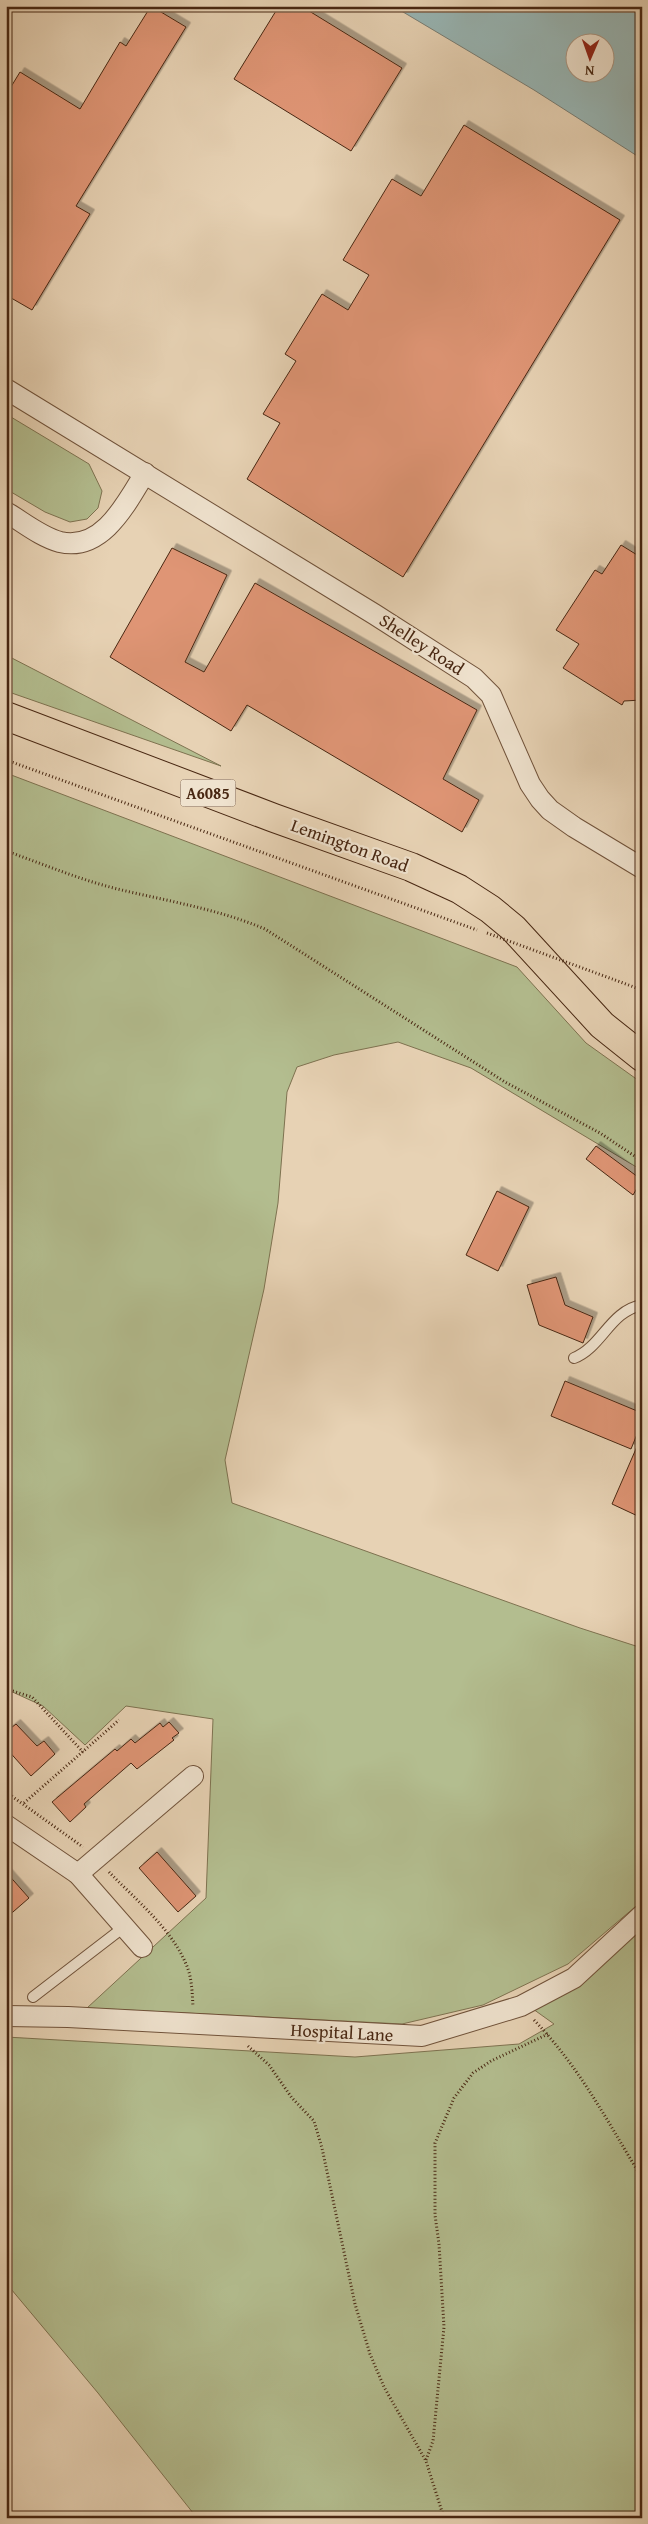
<svg xmlns="http://www.w3.org/2000/svg" width="648" height="2524" font-family="'Gentium Book Plus',serif">
<style>
.green{fill:#b3bd8f;stroke:#7e7250}
.water{fill:#98b6b5;stroke:#787d74;fill-rule:evenodd}
.building{fill:#df9575;stroke:#482712;filter:url(#shadow)}
.lines{fill:none;stroke-linecap:round;stroke-linejoin:round}
.service-casing{stroke:#70523a;stroke-width:12}
.minor-casing{stroke:#70523a;stroke-width:22}
.primary-casing{stroke:#482712;stroke-width:30}
.path{stroke:#482712;stroke-width:3;stroke-dasharray:1 2.5;stroke-linecap:butt}
.service{stroke:#efe2ce;stroke-width:10}
.minor{stroke:#efe2ce;stroke-width:20}
.primary{stroke:#e7d2b4;stroke-width:28}
.path-bridge{stroke:#482712;stroke-width:3;stroke-dasharray:1 2.5;stroke-linecap:butt}
.labels{text-anchor:middle;dominant-baseline:central;stroke-width:4.5;stroke-linejoin:round;paint-order:stroke}
.shield{fill:#efe2ce;stroke:#7a5f4a;stroke-width:1}
.shield-label{font-size:16px;font-weight:bold;fill:#482712}
.street-label{font-size:18px;fill:#482712;stroke:#efe2ce}
</style>
<defs>
<filter id="shadow"><feDropShadow dx="4.5" dy="-4.5" stdDeviation="0" flood-color="#0004"/></filter>
</defs>
<rect width="100%" height="100%" fill="#e7d2b4"/>
<filter id="stains"><feTurbulence type="fractalNoise" baseFrequency=".004" numOctaves="4"/><feColorMatrix values="0 0 0 0 .2 0 0 0 0 .09 0 0 0 0 .02 0 0 0 .5 -.17"/></filter>
<radialGradient id="worn" r=".72"><stop offset=".6" stop-color="#630" stop-opacity="0"/><stop offset="1" stop-color="#630" stop-opacity=".3"/></radialGradient>
<!-- green -->
<g class="green">
<polygon points="6,414 89,464 102,491 98,508 87,519 70,522 45,512 6,489"/>
<polygon points="6,655 221,766 6,691"/>
<polygon points="6,773 517,967 586,1043 642,1083 642,1173 638,1168 471,1068 398,1042 334,1055 297,1067 287,1092 278,1203 264,1289 225,1460 232,1503 580,1628 642,1648 642,1901 568,1964 483,2005 402,2024 87,2008 206,1898 213,1719 126,1706 85,1745 43,1706 6,1689"/>
<polygon points="642,1926 642,2518 197,2518 98,2393 6,2283 6,2037 355,2057 519,2044 554,2024 533,2009"/>
</g>
<!-- water -->
<path class="water" d="M393,6H642V159L534,90ZM576,42H606V72H576Z"/>
<!-- building -->
<g class="building">
<polygon points="151,6 186,27 76,206 90,214 32,310 6,295 6,95 20,72 80,109 120,42 126,46"/>
<polygon points="279,6 301,6 402,68 351,151 234,79"/>
<polygon points="464,125 620,220 403,577 247,479 280,423 263,414 296,361 285,354 322,294 348,310 369,275 343,260 392,179 421,196"/>
<polygon points="621,545 642,558 642,700 624,701 622,705 563,668 579,644 556,630 595,570 602,574"/>
<polygon points="172,548 227,575 185,662 204,672 255,583 477,710 443,779 479,800 462,832 247,705 231,731 110,657"/>
<polygon points="596,1146 642,1180 633,1195 586,1159"/>
<polygon points="497,1191 529,1207 498,1271 466,1255"/>
<polygon points="556,1277 565,1305 593,1317 583,1343 539,1325 527,1285"/>
<polygon points="565,1381 642,1413 642,1422 631,1449 551,1416"/>
<polygon points="642,1435 642,1518 612,1504"/>
<polygon points="169,1722 179,1733 172,1738 174,1740 137,1769 131,1763 84,1804 86,1807 70,1822 52,1802 115,1749 117,1751 131,1739 135,1743 160,1723 163,1727"/>
<polygon points="16,1724 37,1746 44,1741 55,1754 31,1776 6,1748 6,1732"/>
<polygon points="157,1852 196,1896 178,1912 139,1868"/>
<polygon points="6,1872 29,1898 6,1918"/>
</g>
<g class="lines">
<defs>
<g id="service">
<path d="M574,1358C602,1347 610,1311 642,1305"/>
<polyline points="33,1997 124,1927"/>
</g>
<g id="minor">
<polyline points="6,389 374,614 474,678 491,695 530,784 540,799 550,810 574,827 642,868"/>
<path d="M6,512C23,522 41,537 60,542C103,552 127,502 145,473"/>
<polyline points="6,1825 78,1874 142,1947"/>
<polyline points="78,1874 193,1776"/>
<polyline points="6,2016 68,2017 422,2036 521,2006 574,1978 642,1915"/>
</g>
<polyline id="primary" points="6,716 274,818 411,867 459,889 490,909 513,928 602,1025 642,1057"/>
</defs>
<!-- service casing -->
<use href="#service" class="service-casing"/>
<!-- minor casing -->
<use href="#minor" class="minor-casing"/>
<!-- primary casing -->
<use href="#primary" class="primary-casing"/>
<!-- path -->
<g class="path">
<polyline points="6,760 477,930"/>
<path d="M6,851C46,865 85,882 126,891C173,902 220,910 265,929L505,1082L600,1133L642,1161"/>
<polyline points="615,980 642,990"/>
<polyline points="6,1689 32,1697 83,1752"/>
<polyline points="6,1792 83,1847"/>
<polyline points="24,1803 119,1720"/>
<path d="M109,1872C135,1899 171,1928 186,1964C192,1977 192,1992 193,2006"/>
<path d="M534,2020C581,2069 607,2121 642,2178"/>
<polyline points="248,2046 269,2065 292,2098 314,2121 322,2148 355,2304 370,2354 384,2387 426,2461 444,2518"/>
<polyline points="426,2460 433,2441 444,2327 439,2244 435,2215 435,2143 454,2098 473,2073 491,2061 548,2034"/>
</g>
<!-- service -->
<use href="#service" class="service"/>
<!-- minor -->
<use href="#minor" class="minor"/>
<!-- primary -->
<use href="#primary" class="primary"/>
<!-- path-bridge -->
<polyline class="path-bridge" points="487,933 615,980"/>
</g>
<g class="labels">
<!-- shield labels -->
<rect class="shield" x="180.5" y="779.5" width="55" height="27" rx="4"/>
<g class="shield-label">
<text x="208" y="793">A6085</text>
</g>
<!-- street labels -->
<g class="street-label">
<text transform="translate(422 644) rotate(33)">Shelley Road</text>
<text transform="translate(350 845) rotate(20)">Lemington Road</text>
<text transform="translate(342 2032) rotate(3)">Hospital Lane</text>
</g>
</g>
<!-- margin -->
<rect width="648" height="2524" fill="none" stroke="#e7d2b4" stroke-width="25"/>
<rect x="8" y="8" width="633" height="2509" fill="none" stroke="#482712" stroke-width="2.5"/>
<rect x="12" y="12" width="623" height="2499" fill="none" stroke="#482712"/>
<!-- north arrow -->
<g transform="translate(590 58) rotate(182)"><circle r="24" fill="#efe2ce" stroke="#ac9783"/>
<path d="M0-4L9 19L0 12L-9 19Z" fill="#8f2418"/>
<text y="-8" font-size="14" font-weight="bold" text-anchor="middle" fill="#482712">N</text>
</g>
<rect width="100%" height="100%" filter="url(#stains)"/>
<rect width="100%" height="100%" fill="url(#worn)"/>
</svg>
